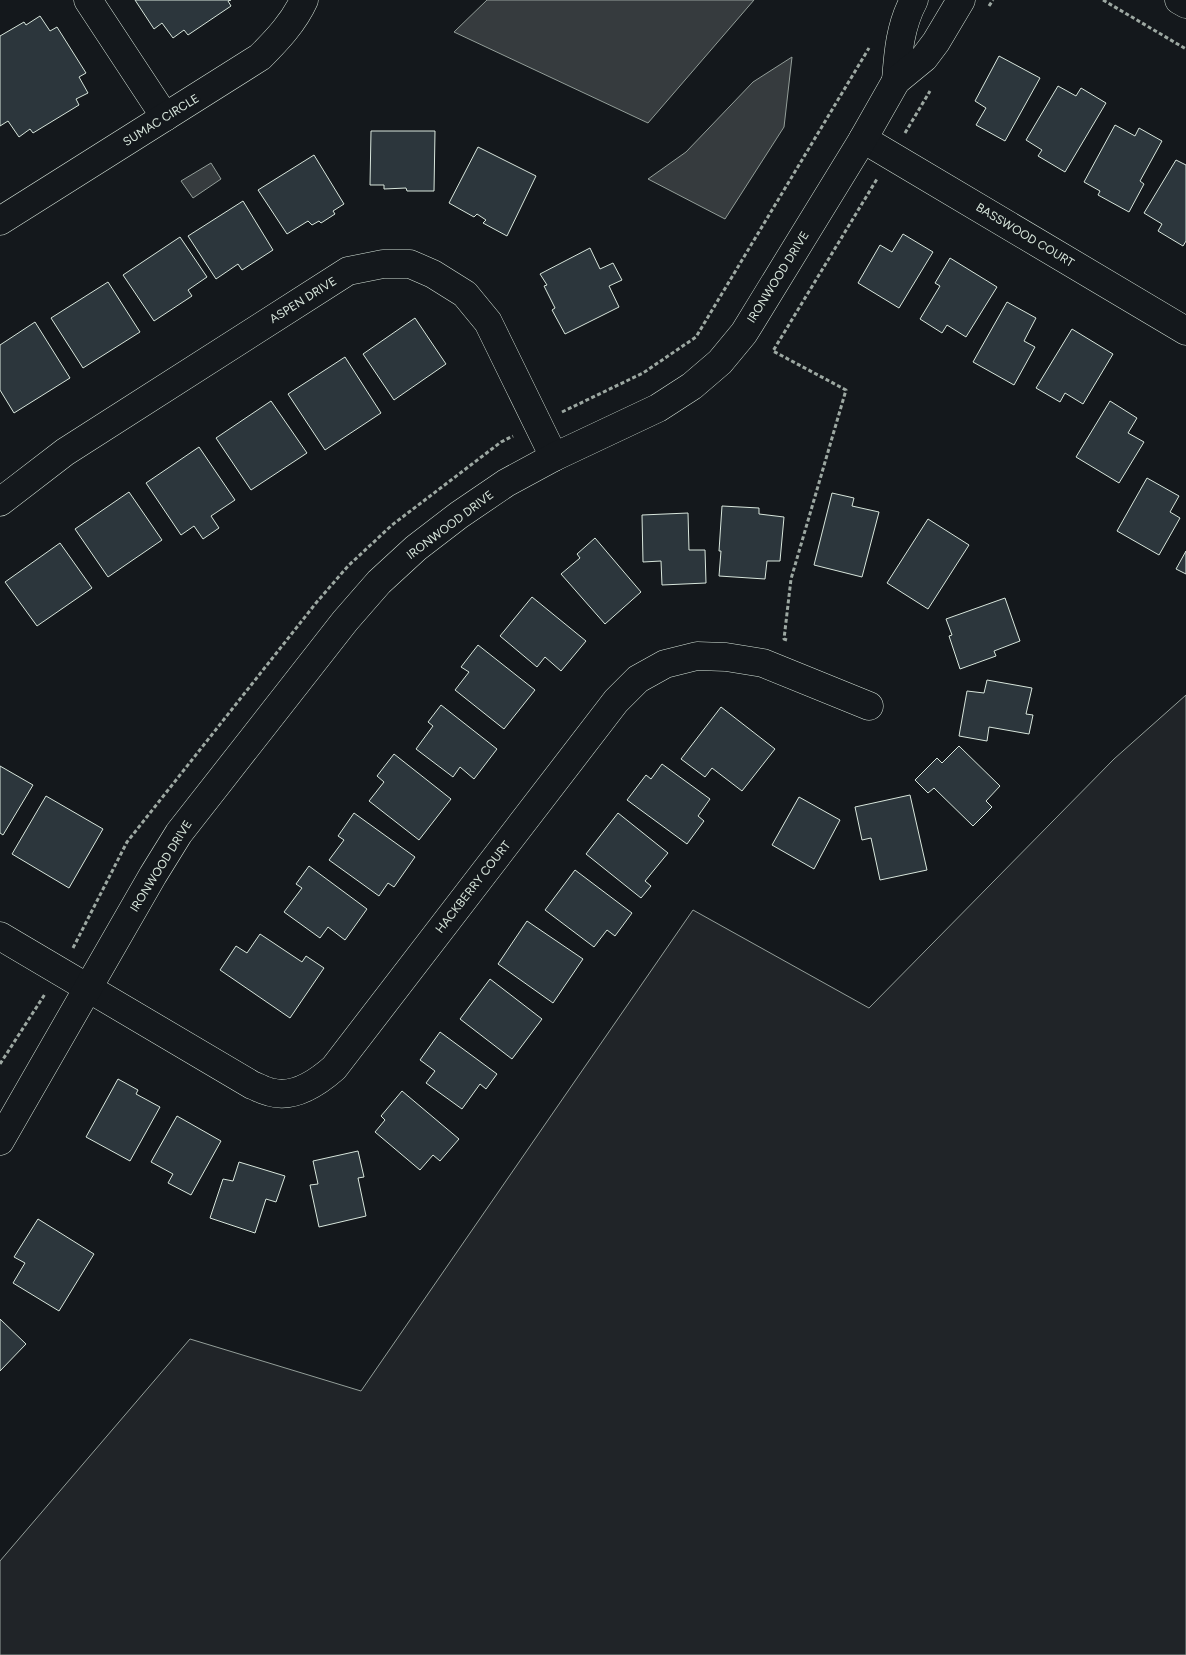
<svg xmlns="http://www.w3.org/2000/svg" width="1186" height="1655" font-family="Figtree,sans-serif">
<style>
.green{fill:#202428;stroke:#939e99}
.water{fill:#363b3e;stroke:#939e99}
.building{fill:#2c363c;stroke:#d8e6dc}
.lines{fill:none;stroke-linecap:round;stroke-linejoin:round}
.minor-casing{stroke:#d8e6dc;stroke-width:29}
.major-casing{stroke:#d8e6dc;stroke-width:29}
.path{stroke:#9da8a2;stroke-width:3;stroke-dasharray:4 2.5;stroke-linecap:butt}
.minor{stroke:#14181c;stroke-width:28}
.major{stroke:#14181c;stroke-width:28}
.labels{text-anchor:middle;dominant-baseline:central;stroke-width:4;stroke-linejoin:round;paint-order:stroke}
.street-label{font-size:12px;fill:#d8e6dc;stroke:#14181c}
</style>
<rect width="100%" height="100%" fill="#14181c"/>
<!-- green -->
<polygon class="green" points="1186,695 1186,1655 0,1655 0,1561 190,1339 361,1391 693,910 869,1008 1114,759"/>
<!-- water -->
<g class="water">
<polygon points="487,0 754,0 648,123 454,32"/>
<polygon points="792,57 784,127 725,219 648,179 686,152 753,82"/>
<polygon points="211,163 221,179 193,198 181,181"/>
</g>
<!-- building -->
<g class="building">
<polygon points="135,0 231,0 228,1 231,6 188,35 184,30 173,38 162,23 154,29"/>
<polygon points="40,16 50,31 57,27 86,73 79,77 88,93 76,99 79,105 33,133 30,129 19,137 8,121 0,126 0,36 24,22 26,25"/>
<polygon points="999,56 1040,78 1005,141 976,125 986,108 975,101"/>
<polygon points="1058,86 1076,96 1081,88 1106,103 1065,172 1038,156 1042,150 1026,140"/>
<polygon points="1115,125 1135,136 1139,128 1162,141 1140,181 1144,184 1129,212 1098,195 1100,191 1084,182"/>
<polygon points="371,131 435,131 434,191 407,191 406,188 384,189 384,185 370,185"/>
<polygon points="478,147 536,176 507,236 483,223 486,220 477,214 474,217 449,203"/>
<polygon points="314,155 344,204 333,211 335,214 321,223 319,221 312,225 308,221 287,234 258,190"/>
<polygon points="1176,160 1186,165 1186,241 1183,246 1158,231 1162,224 1144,213"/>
<polygon points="243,201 273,250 242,270 238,264 216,279 188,236"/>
<polygon points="903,234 933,252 899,308 858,283 880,245 892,252"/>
<polygon points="180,237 207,277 188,290 192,296 154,321 123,275"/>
<polygon points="590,248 600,269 613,263 622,280 609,286 619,307 565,334 552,310 555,308 544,286 547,285 540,274"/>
<polygon points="950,258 997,287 966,337 947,325 942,333 920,319 940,286 935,283"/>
<polygon points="108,282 140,332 83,368 51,318"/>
<polygon points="1007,302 1036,318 1024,341 1035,347 1014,385 973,362"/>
<polygon points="415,318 446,364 394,400 363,354"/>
<polygon points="35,322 70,378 14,413 0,390 0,345"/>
<polygon points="1072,329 1113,354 1083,404 1065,393 1060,402 1036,388"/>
<polygon points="345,357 381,413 325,450 288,394"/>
<polygon points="271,401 307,453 251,490 216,438"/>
<polygon points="1110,401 1137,418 1128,433 1144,442 1119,483 1076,457"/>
<polygon points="199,447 235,500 211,516 219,528 203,539 194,526 181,535 146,483"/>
<polygon points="1147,478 1179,496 1170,512 1180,518 1159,555 1117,531"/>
<polygon points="129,492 162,540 108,577 75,529"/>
<polygon points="832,493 854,498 852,506 879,512 862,577 814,565"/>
<polygon points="722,506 759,508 759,514 784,517 780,561 767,561 765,579 719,576 721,551 719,551"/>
<polygon points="688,513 689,550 705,550 706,583 662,585 661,561 643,562 642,515"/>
<polygon points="928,519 969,545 928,609 887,583"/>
<polygon points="595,538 641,592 605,624 561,574 580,558 577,554"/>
<polygon points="60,543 92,588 37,626 5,582"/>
<polygon points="1186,551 1186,574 1176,569"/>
<polygon points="532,597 586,641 561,671 545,657 537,667 500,636"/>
<polygon points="1005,598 1020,641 994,651 996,656 960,669 949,636 952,635 946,619"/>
<polygon points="478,645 535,690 504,729 455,690 469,672 461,667"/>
<polygon points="987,680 1032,688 1026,714 1033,715 1029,734 989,727 987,741 959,736 967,691 984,693"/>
<polygon points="441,705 497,749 474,779 460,767 453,777 416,749 433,726 428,722"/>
<polygon points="721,707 775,749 742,791 712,768 705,777 681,759"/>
<polygon points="959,746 1000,786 986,801 992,807 973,826 934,788 928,793 915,780 937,758 942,763"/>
<polygon points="394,754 451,799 419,840 369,801 384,782 377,776"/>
<polygon points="662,764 710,799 698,816 704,821 687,844 627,800 646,775 651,779"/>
<polygon points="0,766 33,785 3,835 0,833"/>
<polygon points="910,795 927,870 880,880 871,838 862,840 855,807"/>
<polygon points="46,796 103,829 69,888 12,854"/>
<polygon points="799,797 840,820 814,869 772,845"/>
<polygon points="354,813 415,857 394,887 388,883 379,896 329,860 344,840 338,836"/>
<polygon points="618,813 668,853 645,881 651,886 641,898 586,854"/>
<polygon points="309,866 367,909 345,940 328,927 320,938 284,912 302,888 296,884"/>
<polygon points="575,870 632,913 615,936 607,930 594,947 545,910"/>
<polygon points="527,921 583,959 553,1003 498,964"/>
<polygon points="260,934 302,962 306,956 324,968 290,1018 220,970 236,946 247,953"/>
<polygon points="490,979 542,1019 512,1059 460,1019"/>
<polygon points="440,1032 497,1074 486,1089 480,1084 462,1109 426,1083 435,1071 420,1060"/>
<polygon points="118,1079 138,1090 136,1094 160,1107 130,1161 86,1137"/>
<polygon points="402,1091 459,1139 440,1161 433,1155 420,1170 375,1132 385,1120 381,1116"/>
<polygon points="177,1116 221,1141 191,1195 168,1183 173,1174 151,1162"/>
<polygon points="358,1151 364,1177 358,1178 366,1216 319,1227 310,1185 318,1184 313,1161"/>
<polygon points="239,1162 285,1176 276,1202 266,1199 255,1233 210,1218 223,1179 233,1181"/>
<polygon points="38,1219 94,1254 59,1311 13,1283 25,1263 14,1257"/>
<polygon points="0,1319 26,1344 0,1371"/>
</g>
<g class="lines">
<defs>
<g id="minor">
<polyline points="88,0 165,117"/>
<path d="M896,81C898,53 900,26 914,0"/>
<polyline points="863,139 1186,331"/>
<path d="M0,221L260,57C277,40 294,22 304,0"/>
<polyline points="0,502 65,452 348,271 383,264 410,264 433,274 465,294 488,322 554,457"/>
<path d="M0,936L252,1085C258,1087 264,1091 270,1092C293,1099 317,1083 334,1068L616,701L638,679L665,664L697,656L726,657L763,663L869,706"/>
<polyline points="0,1141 153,875 179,833 345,621 379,582 416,548 459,515 506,483 554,457 658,408 692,386 720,362 744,333 863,139 896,81 924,58 936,42 961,0"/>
</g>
<polyline id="major" points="1179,0 1186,4"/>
</defs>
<!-- minor casing -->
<use href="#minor" class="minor-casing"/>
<!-- major casing -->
<use href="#major" class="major-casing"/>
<!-- path -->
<g class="path">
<polyline points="1103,0 1186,49"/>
<polyline points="989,6 993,0"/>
<polyline points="905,133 930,91"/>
<polyline points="562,412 643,373 696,337 869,48"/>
<polyline points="787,640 784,639 791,579 846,390 773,351 877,179"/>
<polyline points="73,948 127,842 316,603 348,566 392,525 501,442 513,436"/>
<polyline points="0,1064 45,994"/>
</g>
<!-- minor -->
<use href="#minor" class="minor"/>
<!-- major -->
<use href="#major" class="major"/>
</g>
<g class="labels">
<!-- street labels -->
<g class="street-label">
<text transform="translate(161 120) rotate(-32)">SUMAC CIRCLE</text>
<text transform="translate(1025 235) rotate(31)">BASSWOOD COURT</text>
<text transform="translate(778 277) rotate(-58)">IRONWOOD DRIVE</text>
<text transform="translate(303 300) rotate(-32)">ASPEN DRIVE</text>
<text transform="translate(450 525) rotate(-37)">IRONWOOD DRIVE</text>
<text transform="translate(161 866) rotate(-58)">IRONWOOD DRIVE</text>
<text transform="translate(473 887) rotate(-52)">HACKBERRY COURT</text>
</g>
</g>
</svg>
